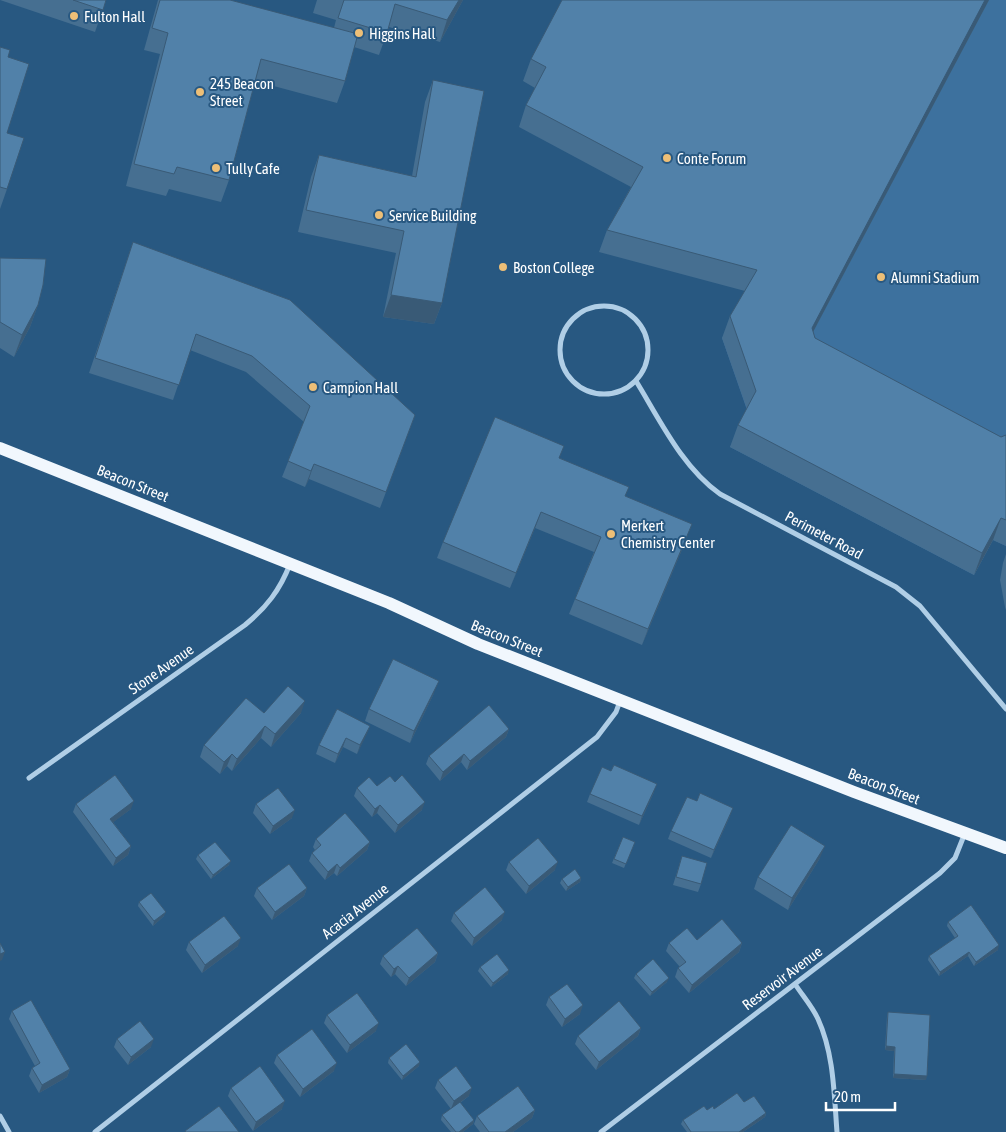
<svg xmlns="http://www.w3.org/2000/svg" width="1006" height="1132" font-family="'Asap Condensed',sans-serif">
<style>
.park{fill:#3d719e}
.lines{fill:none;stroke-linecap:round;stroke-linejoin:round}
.street{stroke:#b0cee6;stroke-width:5}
.primary{stroke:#f1f7fd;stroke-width:12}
.wall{fill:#466f91}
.shaded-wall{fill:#395a76}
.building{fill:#5181a9;stroke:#395a76}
.poi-dot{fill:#edbf77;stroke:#285881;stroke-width:2}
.labels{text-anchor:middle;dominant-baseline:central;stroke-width:4;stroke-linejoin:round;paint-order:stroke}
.poi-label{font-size:15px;fill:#fff;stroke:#285881;text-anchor:start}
.street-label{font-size:15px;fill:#fff;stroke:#285881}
</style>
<rect width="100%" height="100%" fill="#285881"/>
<!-- park -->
<polygon class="park" points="920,0 1006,0 1006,546 993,540 974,575 730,447 748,413 722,338"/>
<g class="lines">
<!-- street -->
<g class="street">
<circle cx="604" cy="350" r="44"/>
<path d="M636,381C660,420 682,467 720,494L896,587L920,606L1006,709"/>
<path d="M29,778L245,625C266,608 280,590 290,564"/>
<path d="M795,984C802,995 812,1006 818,1019C834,1054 834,1094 837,1132"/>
<polyline points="0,1116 9,1132"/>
<polyline points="95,1132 597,737 616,712 620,701"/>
<polyline points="601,1132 940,873 955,858 965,833"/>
</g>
<!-- primary -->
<polyline class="primary" points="0,448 389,603 478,644 854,792 1006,848"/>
</g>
<!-- wall -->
<g class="wall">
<polygon points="0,0 106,0 95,32"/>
<polygon points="158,0 230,0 334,28 336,20 313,13 317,0 463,0 440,42 389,27 379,55 354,47 345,81 337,103 255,81 229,180 221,202 169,189 166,196 126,186 160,54 144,50"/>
<polygon points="989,0 813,332 815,338 1001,437 1006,435 1006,546 993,540 974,575 730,447 738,425 747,409 722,338 730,316 745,291 599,252 607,230 631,187 519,127 526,105 535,88 523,81 531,59"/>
<polygon points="0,47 8,57 7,189 0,209"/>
<polygon points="433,80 442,303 434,324 383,317 396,253 298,232 311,177 319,155 412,176 425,102"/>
<polygon points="133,242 415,415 380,508 309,479 305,487 282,477 304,422 246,372 190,350 173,400 89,373"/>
<polygon points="0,258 38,305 30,327 14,357 0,348"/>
<polygon points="560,458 626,496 686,540 642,645 569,614 594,552 535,528 510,588 437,558 443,542"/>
<polygon points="1006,554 1006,610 1005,607 1000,580 1003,563"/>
<polygon points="434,693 410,743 365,721 369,709"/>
<polygon points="264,713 301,713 271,747 261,738 232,771 227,766 220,774 200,757 204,745"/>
<polygon points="370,726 357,754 343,747 335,763 316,754 319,745"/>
<polygon points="509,729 506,737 467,770 461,762 440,781 426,764 429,756"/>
<polygon points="395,782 422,810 395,833 377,813 372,817 354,796 357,788 377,786"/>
<polygon points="654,792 639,825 587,802 590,794"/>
<polygon points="76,804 131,809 113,822 131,846 128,855 113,866 73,812"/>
<polygon points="256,804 292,818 270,834 253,813"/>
<polygon points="730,816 711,858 668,839 671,831"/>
<polygon points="623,837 635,842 624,868 612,863"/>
<polygon points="316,839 370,842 367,850 337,876 334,873 325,880 309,861 312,853 315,850 313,847"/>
<polygon points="198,855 229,865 211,879 196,859"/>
<polygon points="682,856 701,884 698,892 673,885"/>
<polygon points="820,858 788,910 754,889 758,877"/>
<polygon points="509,862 555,870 526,894 506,870"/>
<polygon points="581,878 580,882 566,891 560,883 562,879"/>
<polygon points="257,888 307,888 304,896 272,920 254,896"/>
<polygon points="139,902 164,916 153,926 138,906"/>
<polygon points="454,913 502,920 472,946 451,921"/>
<polygon points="948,922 998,950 974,966 968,956 939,976 928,960 929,956 955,938 947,926"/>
<polygon points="697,940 742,943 739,952 689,993 675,977 678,968 680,967 666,951 669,943"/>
<polygon points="189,942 238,946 202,973 186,950"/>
<polygon points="438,953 435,962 406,986 395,974 391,977 380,964 383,956"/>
<polygon points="480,967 508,974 491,987 478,971"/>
<polygon points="636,974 667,982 650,996 634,978"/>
<polygon points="549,997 580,1014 562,1027 546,1005"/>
<polygon points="12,1011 70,1069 67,1077 39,1093 29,1076 32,1068 35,1066 9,1019"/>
<polygon points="888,1012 926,1080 893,1078 894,1051 885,1050 887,1016"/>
<polygon points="327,1015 376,1031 347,1053 324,1023"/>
<polygon points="641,1028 638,1036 596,1070 575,1044 578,1036"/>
<polygon points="117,1039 151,1047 128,1065 114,1047"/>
<polygon points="277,1055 334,1071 300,1097 274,1063"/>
<polygon points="389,1058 419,1066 402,1080 388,1063"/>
<polygon points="438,1080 469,1096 460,1103 474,1120 473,1124 463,1132 451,1132 441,1120 442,1115 451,1109 435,1088"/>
<polygon points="231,1088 282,1109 253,1131 228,1096"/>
<polygon points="744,1102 766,1113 765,1117 743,1132 687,1132 681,1124 683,1120 707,1110"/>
<polygon points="535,1110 532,1118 513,1132 480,1132 474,1124 477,1116"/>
</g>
<!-- shaded-wall -->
<g class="shaded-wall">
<polygon points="459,0 463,0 440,42 447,20"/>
<polygon points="985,0 989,0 804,349 812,328"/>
<polygon points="391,295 442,303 434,324 383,317"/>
<polygon points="38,305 30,327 14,357 22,335"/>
<polygon points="314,464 309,479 305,487 311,471"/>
<polygon points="541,512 535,528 510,588 516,573"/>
<polygon points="1001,518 993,540 974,575 982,553"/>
<polygon points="692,524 686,540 642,645 648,629"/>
<polygon points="439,681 434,693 410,743 414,731"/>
<polygon points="305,701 301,713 271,747 275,734"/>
<polygon points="265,726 261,738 232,771 237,759"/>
<polygon points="370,726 367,734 357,754 360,745"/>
<polygon points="509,729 506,737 467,770 470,761"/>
<polygon points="346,738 343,747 335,763 338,754"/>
<polygon points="232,754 227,766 220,774 224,762"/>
<polygon points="464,754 461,762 440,781 443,772"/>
<polygon points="657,784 654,792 639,825 642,816"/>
<polygon points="134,801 131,809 107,827 110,819"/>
<polygon points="425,802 422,810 395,833 398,825"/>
<polygon points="380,805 377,813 372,817 375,809"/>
<polygon points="733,808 730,816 711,858 714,850"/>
<polygon points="295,810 292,818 270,834 273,826"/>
<polygon points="370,842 367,850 337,876 340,868"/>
<polygon points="131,846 128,855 113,866 116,858"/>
<polygon points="825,846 820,858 788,910 792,898"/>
<polygon points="231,861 229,865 211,879 213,875"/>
<polygon points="558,862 555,870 526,894 529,886"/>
<polygon points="337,864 334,873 325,880 328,872"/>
<polygon points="581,878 580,882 566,891 568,887"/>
<polygon points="307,888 304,896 272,920 275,912"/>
<polygon points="166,912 164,916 153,926 154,921"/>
<polygon points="505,912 502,920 472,946 474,938"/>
<polygon points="241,938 238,946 202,973 205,965"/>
<polygon points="742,943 739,952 689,993 692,985"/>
<polygon points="999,945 998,950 974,966 976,962"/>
<polygon points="5,952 2,960 0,961 0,954"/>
<polygon points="969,952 968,956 939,976 940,972"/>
<polygon points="438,953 435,962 406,986 409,978"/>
<polygon points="398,966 395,974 391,977 394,969"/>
<polygon points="509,970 508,974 491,987 493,983"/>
<polygon points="669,978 667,982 650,996 652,992"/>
<polygon points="583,1005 580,1014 562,1027 565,1019"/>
<polygon points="379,1023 376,1031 347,1053 350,1045"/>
<polygon points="641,1028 638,1036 596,1070 599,1062"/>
<polygon points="154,1039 151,1047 128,1065 131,1057"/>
<polygon points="886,1046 895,1047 894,1051 885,1050"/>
<polygon points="420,1062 419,1066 402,1080 403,1076"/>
<polygon points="337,1063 334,1071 300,1097 303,1089"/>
<polygon points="70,1069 67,1077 39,1093 42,1085"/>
<polygon points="894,1074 927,1076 926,1080 893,1078"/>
<polygon points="472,1088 469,1096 451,1109 454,1101"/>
<polygon points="285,1101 282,1109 253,1131 256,1122"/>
<polygon points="535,1110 532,1118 513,1132 505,1132"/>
<polygon points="766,1113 765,1117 743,1132 739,1132"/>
<polygon points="474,1120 473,1124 463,1132 459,1132"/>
</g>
<!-- building -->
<g class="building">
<polygon points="73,0 106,0 103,10"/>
<polygon points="160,0 230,0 358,34 345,81 261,59 229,180 177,167 174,174 134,164 168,33 152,28"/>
<polygon points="344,0 459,0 447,20 395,4 387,33 338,18"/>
<polygon points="562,0 985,0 812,328 815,338 1001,437 1006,435 1006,520 1001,518 982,553 738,425 756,391 730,316 757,270 607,230 643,167 526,105 546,67 531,59"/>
<polygon points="0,47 10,50 8,57 29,64 7,133 24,138 7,189 0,187"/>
<polygon points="433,80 484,91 442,303 391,295 404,231 306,210 319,155 416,177"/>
<polygon points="133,242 290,300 415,415 386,492 314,464 311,471 288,461 310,406 252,356 196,334 179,385 95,358"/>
<polygon points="0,258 46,259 43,285 38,305 22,335 0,322"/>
<polygon points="495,417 564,446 559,458 629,487 625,496 692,524 648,629 575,599 601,537 541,512 516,573 443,542"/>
<polygon points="393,659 439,681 414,731 369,709"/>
<polygon points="288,686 305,701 275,734 265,726 237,759 232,754 224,762 204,745 246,698 264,713"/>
<polygon points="489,705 509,729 470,761 464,754 443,772 429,756"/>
<polygon points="337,709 370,726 360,745 346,738 338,754 319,745"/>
<polygon points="614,765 657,784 642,816 590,794 602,767 611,771"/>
<polygon points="115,775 134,801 110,819 131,846 116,858 76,804"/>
<polygon points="402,775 425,802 398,825 380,805 375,809 357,788 369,777 377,786 390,776 395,782"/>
<polygon points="278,788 295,810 273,826 256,804"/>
<polygon points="700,793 733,808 714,850 671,831 687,797 697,801"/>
<polygon points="345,813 370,842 340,868 337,864 328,872 312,853 321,845 316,839"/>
<polygon points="791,825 825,846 792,898 758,877"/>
<polygon points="623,837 635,842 626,864 614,859"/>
<polygon points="538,838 558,862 529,886 509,862"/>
<polygon points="215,842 231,861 213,875 198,855"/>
<polygon points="682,856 707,863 701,884 676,877"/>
<polygon points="289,864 307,888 275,912 257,888"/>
<polygon points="575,869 581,878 568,887 562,879"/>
<polygon points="485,887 505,912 474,938 454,913"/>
<polygon points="151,893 166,912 154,921 139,902"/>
<polygon points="971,905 999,945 976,962 969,952 940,972 929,956 958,936 948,922"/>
<polygon points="224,916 241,938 205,965 189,942"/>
<polygon points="722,919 742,943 692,985 678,968 686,962 669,943 687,928 697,940"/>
<polygon points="417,928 438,953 409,978 398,966 394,969 383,956"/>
<polygon points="0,943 5,952 0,954"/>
<polygon points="497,954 509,970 493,983 480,967"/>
<polygon points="653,959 669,978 652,992 636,974"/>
<polygon points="567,984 583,1005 565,1019 549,997"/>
<polygon points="357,993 379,1023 350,1045 327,1015"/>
<polygon points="31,1000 70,1069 42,1085 32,1068 40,1063 12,1011"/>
<polygon points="619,1001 641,1028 599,1062 578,1036"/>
<polygon points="888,1012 930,1015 927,1076 894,1074 895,1047 886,1046"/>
<polygon points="140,1021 154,1039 131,1057 117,1039"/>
<polygon points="312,1029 337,1063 303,1089 277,1055"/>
<polygon points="406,1044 420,1062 403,1076 389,1058"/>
<polygon points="260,1066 285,1101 256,1122 231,1088"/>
<polygon points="456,1066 472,1088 454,1101 438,1080"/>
<polygon points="518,1086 535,1110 505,1132 489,1132 477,1116"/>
<polygon points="737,1093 744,1102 754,1096 766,1113 739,1132 691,1132 683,1120 704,1106 707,1110 713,1106 714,1109"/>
<polygon points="460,1102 474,1120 459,1132 456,1132 442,1115"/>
<polygon points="219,1106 239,1132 186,1132 185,1131"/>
</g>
<!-- markers -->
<g class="poi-dot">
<circle cx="74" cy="16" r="5"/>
<circle cx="359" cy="33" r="5"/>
<circle cx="200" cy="92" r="5"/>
<circle cx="667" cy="158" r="5"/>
<circle cx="216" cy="168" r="5"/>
<circle cx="379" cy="215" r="5"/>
<circle cx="503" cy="267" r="5"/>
<circle cx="881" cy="277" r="5"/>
<circle cx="313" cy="387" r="5"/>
<circle cx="611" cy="534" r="5"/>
</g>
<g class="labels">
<!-- poi labels -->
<g class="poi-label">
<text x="84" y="16">Fulton Hall</text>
<text x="369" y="33">Higgins Hall</text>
<text x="210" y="83">245 Beacon<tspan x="210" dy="17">Street</tspan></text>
<text x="677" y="158">Conte Forum</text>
<text x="226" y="168">Tully Cafe</text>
<text x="389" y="215">Service Building</text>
<text x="513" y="267">Boston College</text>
<text x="891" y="277">Alumni Stadium</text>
<text x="323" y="387">Campion Hall</text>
<text x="621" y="525">Merkert<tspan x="621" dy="17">Chemistry Center</tspan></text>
</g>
<!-- street labels -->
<g class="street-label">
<text transform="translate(133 483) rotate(22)">Beacon Street</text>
<text transform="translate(824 535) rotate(28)">Perimeter Road</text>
<text transform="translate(507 638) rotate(22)">Beacon Street</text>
<text transform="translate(161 669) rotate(-35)">Stone Avenue</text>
<text transform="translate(884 786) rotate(21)">Beacon Street</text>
<text transform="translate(355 911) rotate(-38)">Acacia Avenue</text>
<text transform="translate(782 978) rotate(-37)">Reservoir Avenue</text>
</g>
</g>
<!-- scale -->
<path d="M826 1102v8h69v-8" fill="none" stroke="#ffffff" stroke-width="2.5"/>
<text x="834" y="1102" font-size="15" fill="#ffffff" stroke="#285881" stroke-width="4" paint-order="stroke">20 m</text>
</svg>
